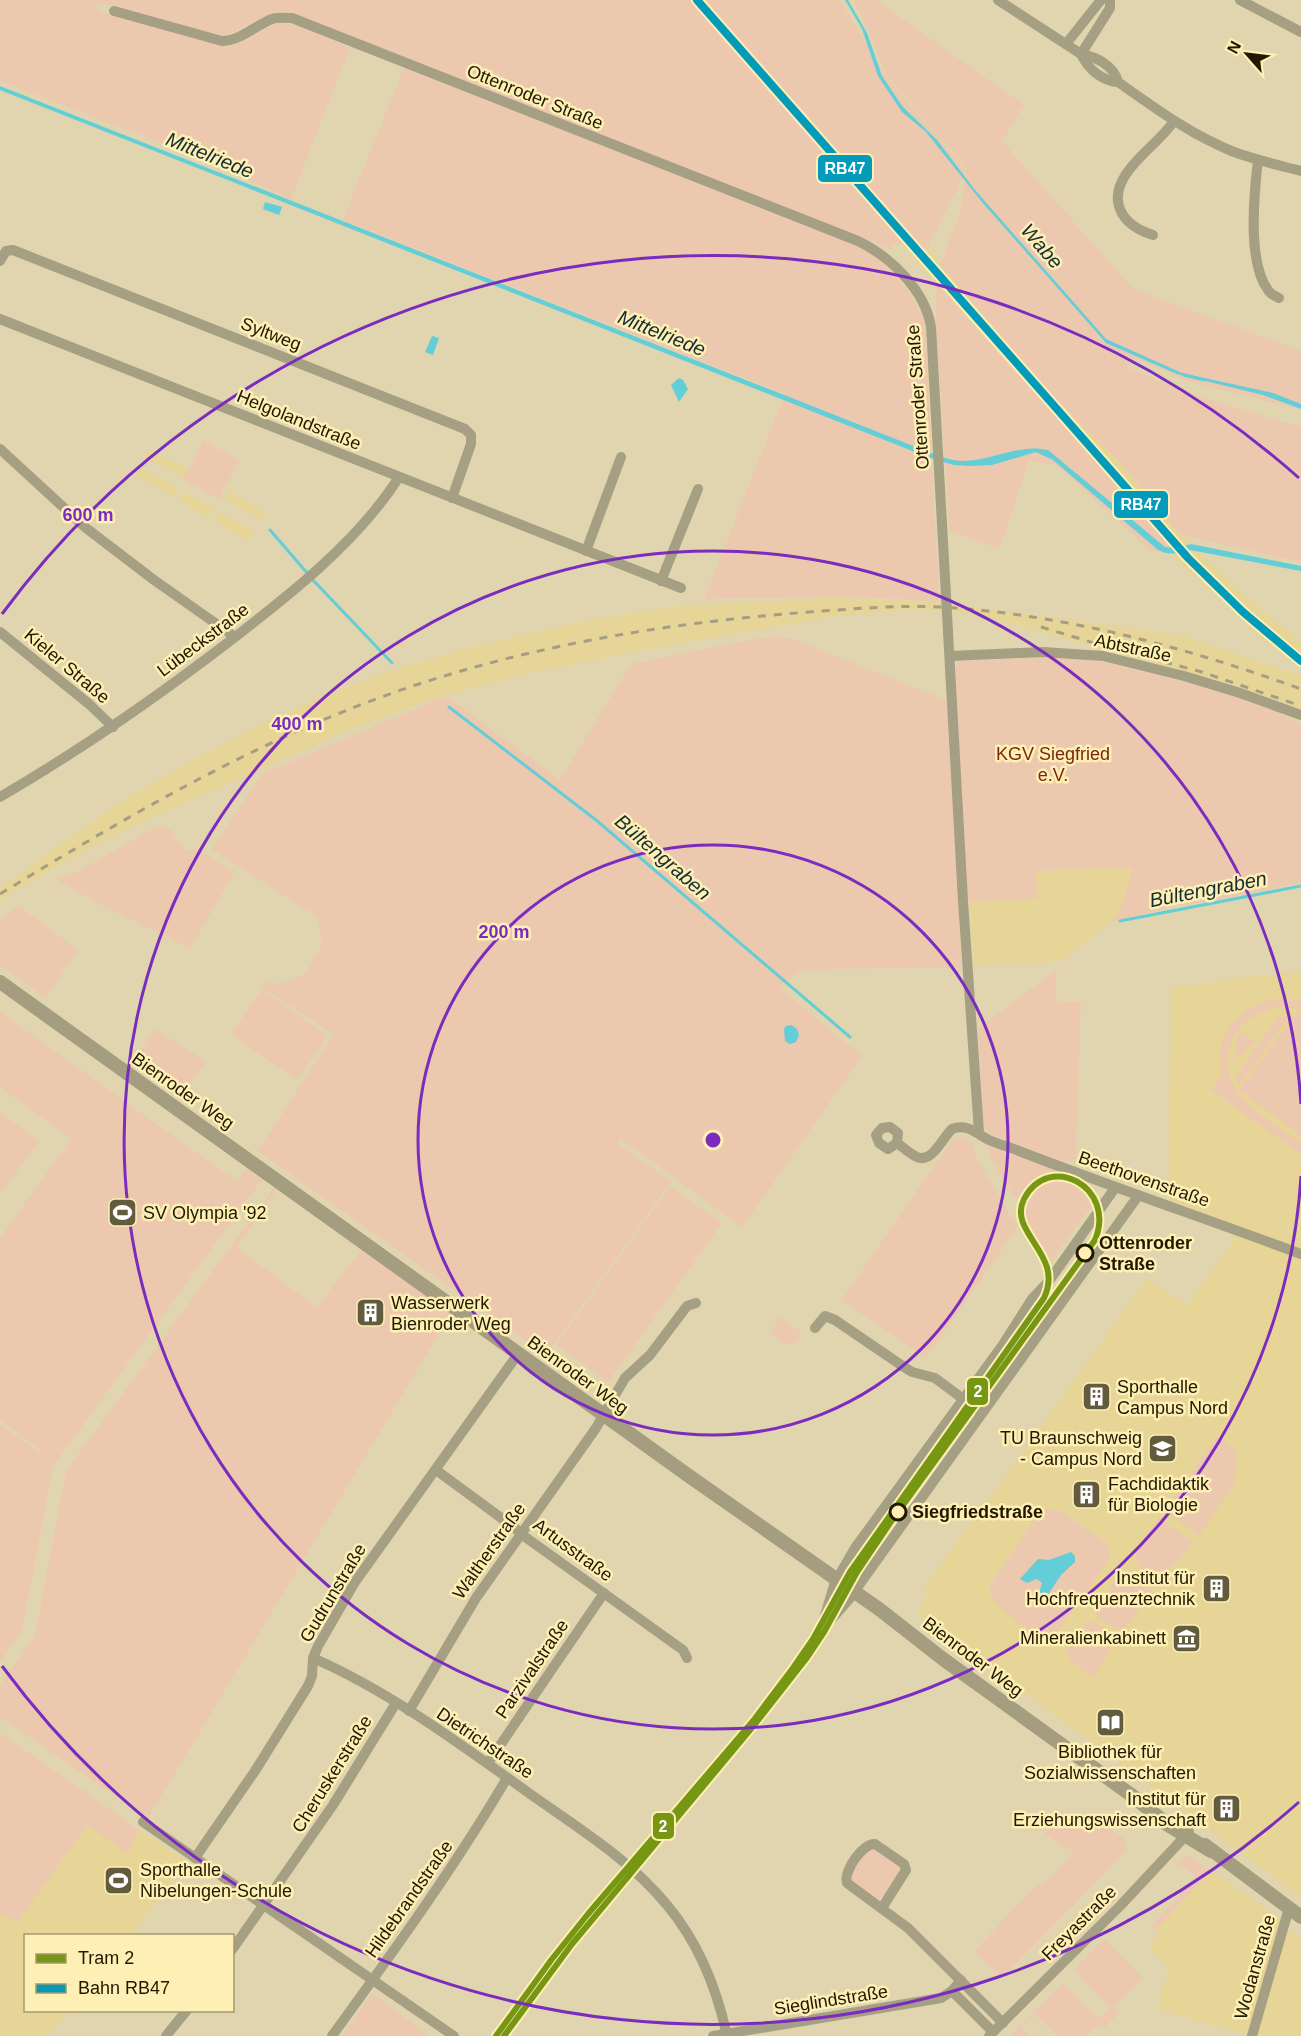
<svg xmlns="http://www.w3.org/2000/svg" width="1301" height="2036" font-family="Helvetica,sans-serif">
<style>
.built{fill:#e6d597}
.green{fill:#ecc8af}
.water{fill:#63ced7}
.lines{fill:none;stroke-linecap:round;stroke-linejoin:round}
.stream{stroke:#63ced7;stroke-width:3}
.minor{stroke:#a59f84;stroke-width:10}
.tertiary{stroke:#a59f84;stroke-width:12}
.secondary{stroke:#a49d7f;stroke-width:14}
.rail{stroke:#a49e83;stroke-width:3;stroke-dasharray:8 8;stroke-linecap:butt}
.rail-1-casing{stroke:#feefb5;stroke-width:12}
.rail-1{stroke:#039bb9;stroke-width:8}
.tram-1-casing{stroke:#feefb5;stroke-width:10}
.tram-1{stroke:#779714;stroke-width:6}
.ring{fill:none;stroke:#7b2cbf;stroke-width:3}
.stop-dot{fill:#feefb5;stroke:#201900;stroke-width:3}
.labels{text-anchor:middle;dominant-baseline:central;stroke-width:5;stroke-linejoin:round;paint-order:stroke}
.street-label{font-size:18px;fill:#201900;stroke:#feefb5}
.park-label{font-size:18px;fill:#7d250e;stroke:#feefb5}
.poi-label{font-size:18px;fill:#201900;stroke:#feefb5;text-anchor:start}
.stop-label{font-size:18px;font-weight:bold;fill:#201900;stroke:#feefb5;text-anchor:start}
.water-label{font-size:20px;font-style:italic;fill:#152d33;stroke:#feefb5}
.centre{fill:#7b2cbf;stroke:#feefb5;stroke-width:3}
.ring-label{font-size:18px;text-anchor:middle;font-weight:bold;fill:#7b2cbf;stroke:#feefb5;stroke-width:5;stroke-linejoin:round;paint-order:stroke}
.line-badge{stroke:#feefb5;stroke-width:2}
.badge-label{font-size:16px;text-anchor:middle;font-weight:bold;fill:#fff}
</style>
<rect width="100%" height="100%" fill="#e0d5ae"/>
<!-- built -->
<g class="built">
<polygon points="719,36 921,240 1050,393 1115,457 1181,535 1231,584 1301,642 1301,669 1257,635 1180,562 1069,432 936,283"/>
<polygon points="148,449 188,469 184,477 144,457"/>
<polygon points="140,468 178,488 174,496 136,476"/>
<polygon points="230,491 265,513 260,520 225,499"/>
<polygon points="184,492 214,509 209,518 179,501"/>
<polygon points="220,512 254,532 248,541 215,521"/>
<polygon points="834,598 928,602 941,604 942,611 910,609 838,616 642,650 517,676 432,699 355,727 126,829 64,862 0,900 0,888 119,803 186,764 266,722 327,694 388,672 462,650 584,621 679,606"/>
<polygon points="953,606 1016,612 1184,636 1301,676 1301,711 1174,668 1012,624 983,616 953,612"/>
<polygon points="1134,867 1120,911 1111,922 1059,962 973,965 970,901 1036,898 1035,871"/>
<polygon points="1299,972 1301,974 1301,1897 917,1613 928,1596 922,1591 1147,1278 1187,1305 1232,1242 1234,1235 1169,1202 1171,988 1239,978"/>
<polygon points="102,1805 186,1861 132,1935 26,1936 26,2010 71,2011 46,2036 0,2036 0,1914 18,1921"/>
<polygon points="1211,1871 1281,1919 1248,2035 1157,2009 1169,1968 1148,1946 1160,1934 1156,1930"/>
<polygon points="1288,1929 1301,1938 1301,2036 1257,2036"/>
</g>
<!-- green -->
<g class="green">
<path d="M0,0H840L884,74L966,171L926,250L896,243L890,249L294,13L273,12L226,36L98,3L95,8L105,13L227,47C244,42 258,32 274,25C293,18 332,40 350,48L291,199C197,154 97,119 0,81Z"/>
<path d="M853,0H876L1024,105L1002,141L1133,289L1301,351V410L1187,381L1133,358L1127,367C1185,394 1239,409 1301,427V562L1181,535L1115,457L1050,393L940,265L960,213L967,169L885,73L866,24Z"/>
<path d="M404,68L865,249C892,267 912,292 925,322L939,601L838,596L704,599L785,394L343,220Z"/>
<polygon points="936,283 1176,552 1151,551 1057,465 1029,461 1000,549 950,531 936,329"/>
<polygon points="203,440 240,460 219,499 183,480"/>
<polygon points="772,636 789,638 957,705 956,661 1072,657 1113,664 1196,684 1259,704 1301,724 1301,883 1193,904 1173,906 1111,922 1120,911 1133,867 1036,871 1037,898 959,902 961,968 802,969 779,987 847,1044 863,1055 742,1227 620,1138 617,1143 671,1182 546,1355 258,1151 334,1034 262,988 266,982 281,984 305,974 322,945 317,917 212,849 262,774 446,696 560,780 631,664"/>
<polygon points="161,827 171,830 185,850 191,851 197,848 234,873 190,948 107,908 55,879 81,870 154,828"/>
<polygon points="19,906 78,950 46,998 0,965 0,920"/>
<polygon points="1057,969 1055,1001 1081,1002 1076,1151 1075,1160 1064,1162 992,1135 986,1129 983,1123 978,1029"/>
<polygon points="262,990 328,1036 297,1080 231,1034"/>
<path d="M1277,999L1301,1002V1011C1256,995 1211,1042 1234,1086C1245,1108 1281,1128 1301,1143V1155L1211,1090C1214,1085 1220,1079 1221,1074C1222,1066 1219,1058 1220,1050C1226,1021 1249,1004 1277,999Z"/>
<polygon points="0,1012 237,1182 248,1167 263,1178 53,1466 22,1631 0,1662 0,1424 41,1454 43,1452 0,1420 0,1238 71,1139 0,1087"/>
<polygon points="1297,1012 1301,1015 1301,1136 1239,1090"/>
<polygon points="1280,1014 1287,1019 1240,1084 1234,1079"/>
<polygon points="154,1029 206,1061 185,1091 136,1058"/>
<polygon points="1241,1031 1256,1042 1234,1060 1237,1037"/>
<polygon points="0,1112 39,1141 0,1194"/>
<polygon points="959,1137 965,1138 972,1144 978,1161 1015,1224 1016,1229 926,1358 842,1300 952,1140"/>
<path d="M988,1146L1085,1180C1091,1184 1097,1187 1096,1196C1072,1166 1040,1165 1020,1200L1014,1197L989,1154Z"/>
<path d="M1061,1180C1076,1184 1085,1192 1091,1207L1049,1263C1045,1253 1036,1246 1031,1236C1018,1208 1027,1181 1061,1180Z"/>
<polygon points="275,1186 278,1188 236,1248 317,1307 363,1248 452,1312 148,1818 0,1717 0,1685 35,1636 66,1471"/>
<polygon points="670,1187 722,1223 608,1382 556,1345"/>
<polygon points="780,1317 802,1333 793,1345 789,1342 787,1345 770,1333"/>
<polygon points="1217,1437 1237,1451 1235,1483 1199,1536 1165,1510"/>
<path d="M1049,1510H1059L1107,1543L1110,1551L1109,1560L1058,1631L1039,1636C1021,1623 993,1610 989,1586L1037,1516Z"/>
<path d="M1158,1518L1193,1542C1178,1563 1162,1585 1137,1565L1135,1553Z"/>
<polygon points="1119,1575 1129,1576 1152,1591 1124,1630 1118,1630 1097,1617 1095,1609"/>
<polygon points="1093,1621 1112,1634 1114,1643 1093,1677 1069,1660 1067,1650 1086,1622"/>
<polygon points="0,1733 139,1830 127,1853 88,1825 18,1921 0,1914"/>
<polygon points="1062,1813 1091,1834 1102,1823 1125,1839 1127,1850 1002,1978 974,1951 1035,1887 1046,1882 1074,1852 1065,1846 1062,1847 1045,1834"/>
<polygon points="875,1848 900,1865 901,1869 884,1896 879,1898 874,1897 851,1881 850,1874 868,1850"/>
<polygon points="1186,1856 1190,1857 1211,1871 1156,1930 1151,1926 1196,1878 1182,1865 1178,1868 1176,1865"/>
<polygon points="1104,1939 1143,1978 1113,2008 1118,2014 1104,2028 1099,2023 1087,2036 1057,2036 1034,2014 1021,2027 1030,2036 1010,2036 1062,1983 1098,2019 1110,2007 1074,1970"/>
<polygon points="372,1994 429,2036 342,2036"/>
</g>
<!-- water -->
<g class="water">
<polygon points="845,0 848,0 867,33 882,76 903,107 937,140 975,190 1106,339 1182,373 1273,393 1301,404 1301,409 1263,395 1177,374 1106,343 982,202 926,132 902,112 878,76 862,29"/>
<path d="M0,86L926,451C937,455 950,461 963,461C991,461 1020,443 1048,450L1165,547L1175,548L1191,544L1301,566V571L1190,550C1178,553 1170,556 1158,550L1053,460L1036,452L992,465L968,466L954,465L930,458L0,90Z"/>
<polygon points="265,202 282,207 279,215 263,209"/>
<polygon points="432,336 439,338 433,355 425,352"/>
<polygon points="679,378 683,380 688,389 679,402 671,385"/>
<polygon points="791,1025 797,1029 799,1035 796,1042 790,1044 785,1041 784,1029 786,1026"/>
<polygon points="1071,1552 1075,1556 1075,1562 1061,1575 1045,1599 1040,1600 1038,1596 1042,1583 1037,1579 1027,1583 1020,1579 1038,1559 1049,1560"/>
</g>
<g class="lines">
<!-- stream -->
<g class="stream">
<polyline points="1184,375 1204,380"/>
<polyline points="270,530 308,574"/>
<polyline points="312,579 392,663"/>
<polyline points="449,707 596,820 850,1037"/>
<polyline points="1120,921 1301,886"/>
</g>
<!-- minor -->
<g class="minor">
<path d="M998,0L1081,54C1097,57 1114,66 1118,82"/>
<polyline points="1240,0 1301,32"/>
<path d="M114,11L222,41C240,41 256,25 272,19C278,17 286,18 292,18L858,241C891,257 925,290 931,327L963,901L979,1132"/>
<polyline points="1066,44 1101,0"/>
<path d="M1081,54C1088,69 1102,81 1118,82C1155,108 1191,135 1234,152C1256,160 1278,165 1301,171"/>
<polyline points="1081,54 1110,8 1110,0"/>
<path d="M1258,160C1254,194 1247,262 1268,290C1270,294 1275,296 1279,298"/>
<path d="M1153,235C1121,225 1106,200 1129,170C1142,152 1161,140 1174,121"/>
<polyline points="0,261 6,251 13,250 465,429 471,435 471,444 452,498"/>
<polyline points="0,319 681,588"/>
<polyline points="0,449 86,528 154,580 235,637"/>
<polyline points="586,551 621,457"/>
<polyline points="661,581 698,489"/>
<polyline points="0,632 89,704 113,727"/>
<polyline points="951,656 1043,652 1103,656 1184,676 1240,693 1301,715"/>
<path d="M0,797C79,751 154,699 226,644C287,597 358,542 399,477"/>
<path d="M897,1143L888,1149L879,1143L876,1135L882,1128L890,1127L898,1133L897,1143C903,1147 910,1154 917,1157C932,1164 943,1137 952,1129C967,1123 977,1134 989,1140C998,1144 1009,1147 1019,1151C1112,1187 1207,1219 1301,1254"/>
<polyline points="815,1328 825,1316 835,1320 904,1367 912,1372 935,1378 982,1413"/>
<polyline points="436,1470 515,1528 521,1534 683,1650 687,1658"/>
<polyline points="837,1579 855,1548 1002,1346 1032,1299 1049,1281 1115,1188"/>
<polyline points="854,1592 1138,1196"/>
<path d="M313,1658C391,1692 464,1747 533,1796C580,1829 630,1860 667,1905C698,1942 717,1989 727,2036"/>
<polyline points="409,1711 476,1598 596,1428 625,1378 650,1355 687,1306 696,1303"/>
<polyline points="488,1763 604,1593"/>
<polyline points="143,1822 454,2036"/>
<polyline points="195,1858 255,1771 308,1686 312,1676 313,1658 318,1646 355,1582 518,1354"/>
<path d="M882,1908L906,1870L904,1864L875,1844C863,1843 843,1871 847,1883L908,1928L1003,2023"/>
<polyline points="232,1950 333,1805 396,1703"/>
<polyline points="952,1991 993,2032"/>
<polyline points="166,2036 187,2010"/>
<path d="M332,2036C393,1952 454,1868 507,1778"/>
<polyline points="713,2036 941,1998 952,1991 961,1980"/>
<polyline points="989,2036 1120,1906 1189,1832"/>
<polyline points="1252,2036 1289,1908"/>
</g>
<!-- tertiary -->
<g class="tertiary">
<polyline points="826,1624 854,1592"/>
<polyline points="500,2036 524,2001 590,1916 755,1722 795,1670 822,1629 837,1579"/>
</g>
<!-- secondary -->
<g class="secondary">
<polyline points="0,982 689,1476 879,1609 943,1659 1134,1797 1168,1825 1211,1851"/>
<polyline points="1205,1845 1301,1917"/>
</g>
<!-- rail -->
<g class="rail">
<polyline points="1041,627 1104,646 1202,672 1301,706"/>
<path d="M0,894C110,827 221,761 340,713C489,652 649,624 809,612C853,609 896,605 940,607C1063,614 1185,647 1301,689"/>
</g>
<defs>
<polyline id="rail-1" points="697,0 1188,558 1243,612 1301,661"/>
</defs>
<!-- rail-1 casing -->
<use href="#rail-1" class="rail-1-casing"/>
<!-- rail-1 -->
<use href="#rail-1" class="rail-1"/>
<defs>
<path id="tram-1" d="M496,2036L552,1959L588,1914L753,1721L793,1668L813,1639L850,1572L1044,1298C1065,1254 1007,1233 1024,1199C1049,1151 1117,1187 1095,1240L890,1523L857,1572L824,1632L806,1659L755,1724L572,1944L504,2036"/>
</defs>
<!-- tram-1 casing -->
<use href="#tram-1" class="tram-1-casing"/>
<!-- tram-1 -->
<use href="#tram-1" class="tram-1"/>
</g>
<!-- distance rings -->
<g class="ring">
<circle cx="713" cy="1140" r="295"/>
<path d="M1301 1176A589 589 0 1 1 1301 1104"/>
<path d="M1299 1802A884 884 0 0 1 2 1666M2 614A884 884 0 0 1 1299 478"/>
</g>
<!-- icons -->
<defs>
<symbol id="stadium-square" viewBox="-11 -11 22 22"><rect x="-9" y="-9" width="18" height="18" rx="4" fill="#635b3d" stroke="#feefb5"/><path d="M0-5a6.5 5 0 1 0 0 10a6.5 5 0 1 0 0-10ZM-3.5-1.8h7v3.6h-7Z" fill="#fff"/></symbol>
<symbol id="building-square" viewBox="-11 -11 22 22"><rect x="-9" y="-9" width="18" height="18" rx="4" fill="#635b3d" stroke="#feefb5"/><path d="M-4-6H4V6H1V3H-1V6H-4ZM-2.5-4.3h1.7v1.8h-1.7ZM.8-4.3h1.7v1.8H.8ZM-2.5-1h1.7V.8h-1.7ZM.8-1h1.7V.8H.8Z" fill="#fff"/></symbol>
<symbol id="university-square" viewBox="-11 -11 22 22"><rect x="-9" y="-9" width="18" height="18" rx="4" fill="#635b3d" stroke="#feefb5"/><path d="M0-5L7-2L0 1L-7-2ZM-4 1L0 2.5L4 1V4Q0 6-4 4Z" fill="#fff"/></symbol>
<symbol id="museum-square" viewBox="-11 -11 22 22"><rect x="-9" y="-9" width="18" height="18" rx="4" fill="#635b3d" stroke="#feefb5"/><path d="M0-6L6-3V-2H-6V-3ZM-5-1h2V3h-2ZM-1-1h2V3h-2ZM3-1h2V3H3ZM-6 4H6V6H-6Z" fill="#fff"/></symbol>
<symbol id="library-square" viewBox="-11 -11 22 22"><rect x="-9" y="-9" width="18" height="18" rx="4" fill="#635b3d" stroke="#feefb5"/><path d="M-6-4Q-3-5.5-.7-3.5V5Q-3 3-6 4ZM6-4Q3-5.5 .7-3.5V5Q3 3 6 4Z" fill="#fff"/></symbol>
</defs>
<g fill-rule="evenodd">
<use href="#stadium-square" x="106" y="1196" width="33" height="33"/>
<use href="#building-square" x="354" y="1296" width="33" height="33"/>
<use href="#building-square" x="1080" y="1380" width="33" height="33"/>
<use href="#university-square" x="1146" y="1432" width="33" height="33"/>
<use href="#building-square" x="1070" y="1478" width="33" height="33"/>
<use href="#building-square" x="1200" y="1572" width="33" height="33"/>
<use href="#museum-square" x="1170" y="1622" width="33" height="33"/>
<use href="#library-square" x="1094" y="1706" width="33" height="33"/>
<use href="#building-square" x="1210" y="1792" width="33" height="33"/>
<use href="#stadium-square" x="102" y="1864" width="33" height="33"/>
</g>
<!-- markers -->
<g class="stop-dot">
<circle cx="1085" cy="1253" r="8"/>
<circle cx="898" cy="1512" r="8"/>
</g>
<g class="labels">
<!-- street labels -->
<g class="street-label">
<text transform="translate(535 97) rotate(22)">Ottenroder Straße</text>
<text transform="translate(271 334) rotate(21)">Syltweg</text>
<text transform="translate(918 397) rotate(-94)">Ottenroder Straße</text>
<text transform="translate(299 420) rotate(22)">Helgolandstraße</text>
<text transform="translate(203 640) rotate(-37)">Lübeckstraße</text>
<text transform="translate(1133 648) rotate(12)">Abtstraße</text>
<text transform="translate(67 666) rotate(40)">Kieler Straße</text>
<text transform="translate(183 1091) rotate(35)">Bienroder Weg</text>
<text transform="translate(1144 1179) rotate(19)">Beethovenstraße</text>
<text transform="translate(578 1375) rotate(36)">Bienroder Weg</text>
<text transform="translate(573 1550) rotate(36)">Artusstraße</text>
<text transform="translate(489 1551) rotate(-55)">Waltherstraße</text>
<text transform="translate(333 1593) rotate(-59)">Gudrunstraße</text>
<text transform="translate(973 1657) rotate(37)">Bienroder Weg</text>
<text transform="translate(532 1669) rotate(-56)">Parzivalstraße</text>
<text transform="translate(485 1743) rotate(34)">Dietrichstraße</text>
<text transform="translate(332 1774) rotate(-58)">Cheruskerstraße</text>
<text transform="translate(409 1899) rotate(-55)">Hildebrandstraße</text>
<text transform="translate(1079 1923) rotate(-45)">Freyastraße</text>
<text transform="translate(1255 1967) rotate(-74)">Wodanstraße</text>
<text transform="translate(831 2000) rotate(-9)">Sieglindstraße</text>
</g>
<!-- park labels -->
<g class="park-label">
<text x="1053" y="754">KGV Siegfried<tspan x="1053" dy="21">e.V.</tspan></text>
</g>
<!-- poi labels -->
<g class="poi-label">
<text x="143" y="1213">SV Olympia '92</text>
<text x="391" y="1303">Wasserwerk<tspan x="391" dy="21">Bienroder Weg</tspan></text>
<text x="1117" y="1387">Sporthalle<tspan x="1117" dy="21">Campus Nord</tspan></text>
<text x="1142" y="1438" text-anchor="end">TU Braunschweig<tspan x="1142" dy="21">- Campus Nord</tspan></text>
<text x="1108" y="1484">Fachdidaktik<tspan x="1108" dy="21">für Biologie</tspan></text>
<text x="1195" y="1578" text-anchor="end">Institut für<tspan x="1195" dy="21">Hochfrequenztechnik</tspan></text>
<text x="1166" y="1638" text-anchor="end">Mineralienkabinett</text>
<text x="1110" y="1752" text-anchor="middle">Bibliothek für<tspan x="1110" dy="21">Sozialwissenschaften</tspan></text>
<text x="1206" y="1799" text-anchor="end">Institut für<tspan x="1206" dy="21">Erziehungswissenschaft</tspan></text>
<text x="140" y="1870">Sporthalle<tspan x="140" dy="21">Nibelungen-Schule</tspan></text>
</g>
<!-- stop labels -->
<g class="stop-label">
<text x="1099" y="1243">Ottenroder<tspan x="1099" dy="21">Straße</tspan></text>
<text x="912" y="1512">Siegfriedstraße</text>
</g>
<!-- water labels -->
<g class="water-label">
<text transform="translate(210 155) rotate(22)">Mittelriede</text>
<text transform="translate(1042 246) rotate(49)">Wabe</text>
<text transform="translate(662 333) rotate(22)">Mittelriede</text>
<text transform="translate(663 857) rotate(41)">Bültengraben</text>
<text transform="translate(1208 889) rotate(-11)">Bültengraben</text>
</g>
</g>
<circle cx="713" cy="1140" r="9" class="centre"/>
<g class="ring-label">
<text x="88" y="521">600 m</text>
<text x="297" y="730">400 m</text>
<text x="504" y="938">200 m</text>
</g>
<g class="line-badge">
<rect x="817" y="154" width="56" height="29" rx="6" fill="#039bb9"/>
<rect x="1113" y="490" width="56" height="29" rx="6" fill="#039bb9"/>
<rect x="966" y="1377" width="23" height="29" rx="6" fill="#779714"/>
<rect x="652" y="1812" width="23" height="28" rx="6" fill="#779714"/>
</g>
<g class="badge-label">
<text x="845" y="174">RB47</text>
<text x="1141" y="510">RB47</text>
<text x="978" y="1397">2</text>
<text x="663" y="1832">2</text>
</g>
<!-- legend -->
<rect x="24" y="1934" width="210" height="78" fill="#feefb5" stroke="#a5996d" stroke-width="1.5"/>
<rect x="36" y="1954" width="30" height="9" fill="#779714" stroke="#a5996d" stroke-width="1.5"/>
<text x="78" y="1964" font-size="18" fill="#201900">Tram 2</text>
<rect x="36" y="1984" width="30" height="9" fill="#039bb9" stroke="#a5996d" stroke-width="1.5"/>
<text x="78" y="1994" font-size="18" fill="#201900">Bahn RB47</text>
<!-- north arrow -->
<g transform="translate(1247 54) rotate(298)" stroke="#feefb5" stroke-width="4.5" paint-order="stroke">
<path d="M0-4.5L10 22L0 15L-10 22Z" fill="#201900"/>
<text y="-9" font-size="16" font-weight="bold" text-anchor="middle" fill="#201900">N</text>
</g>
</svg>
